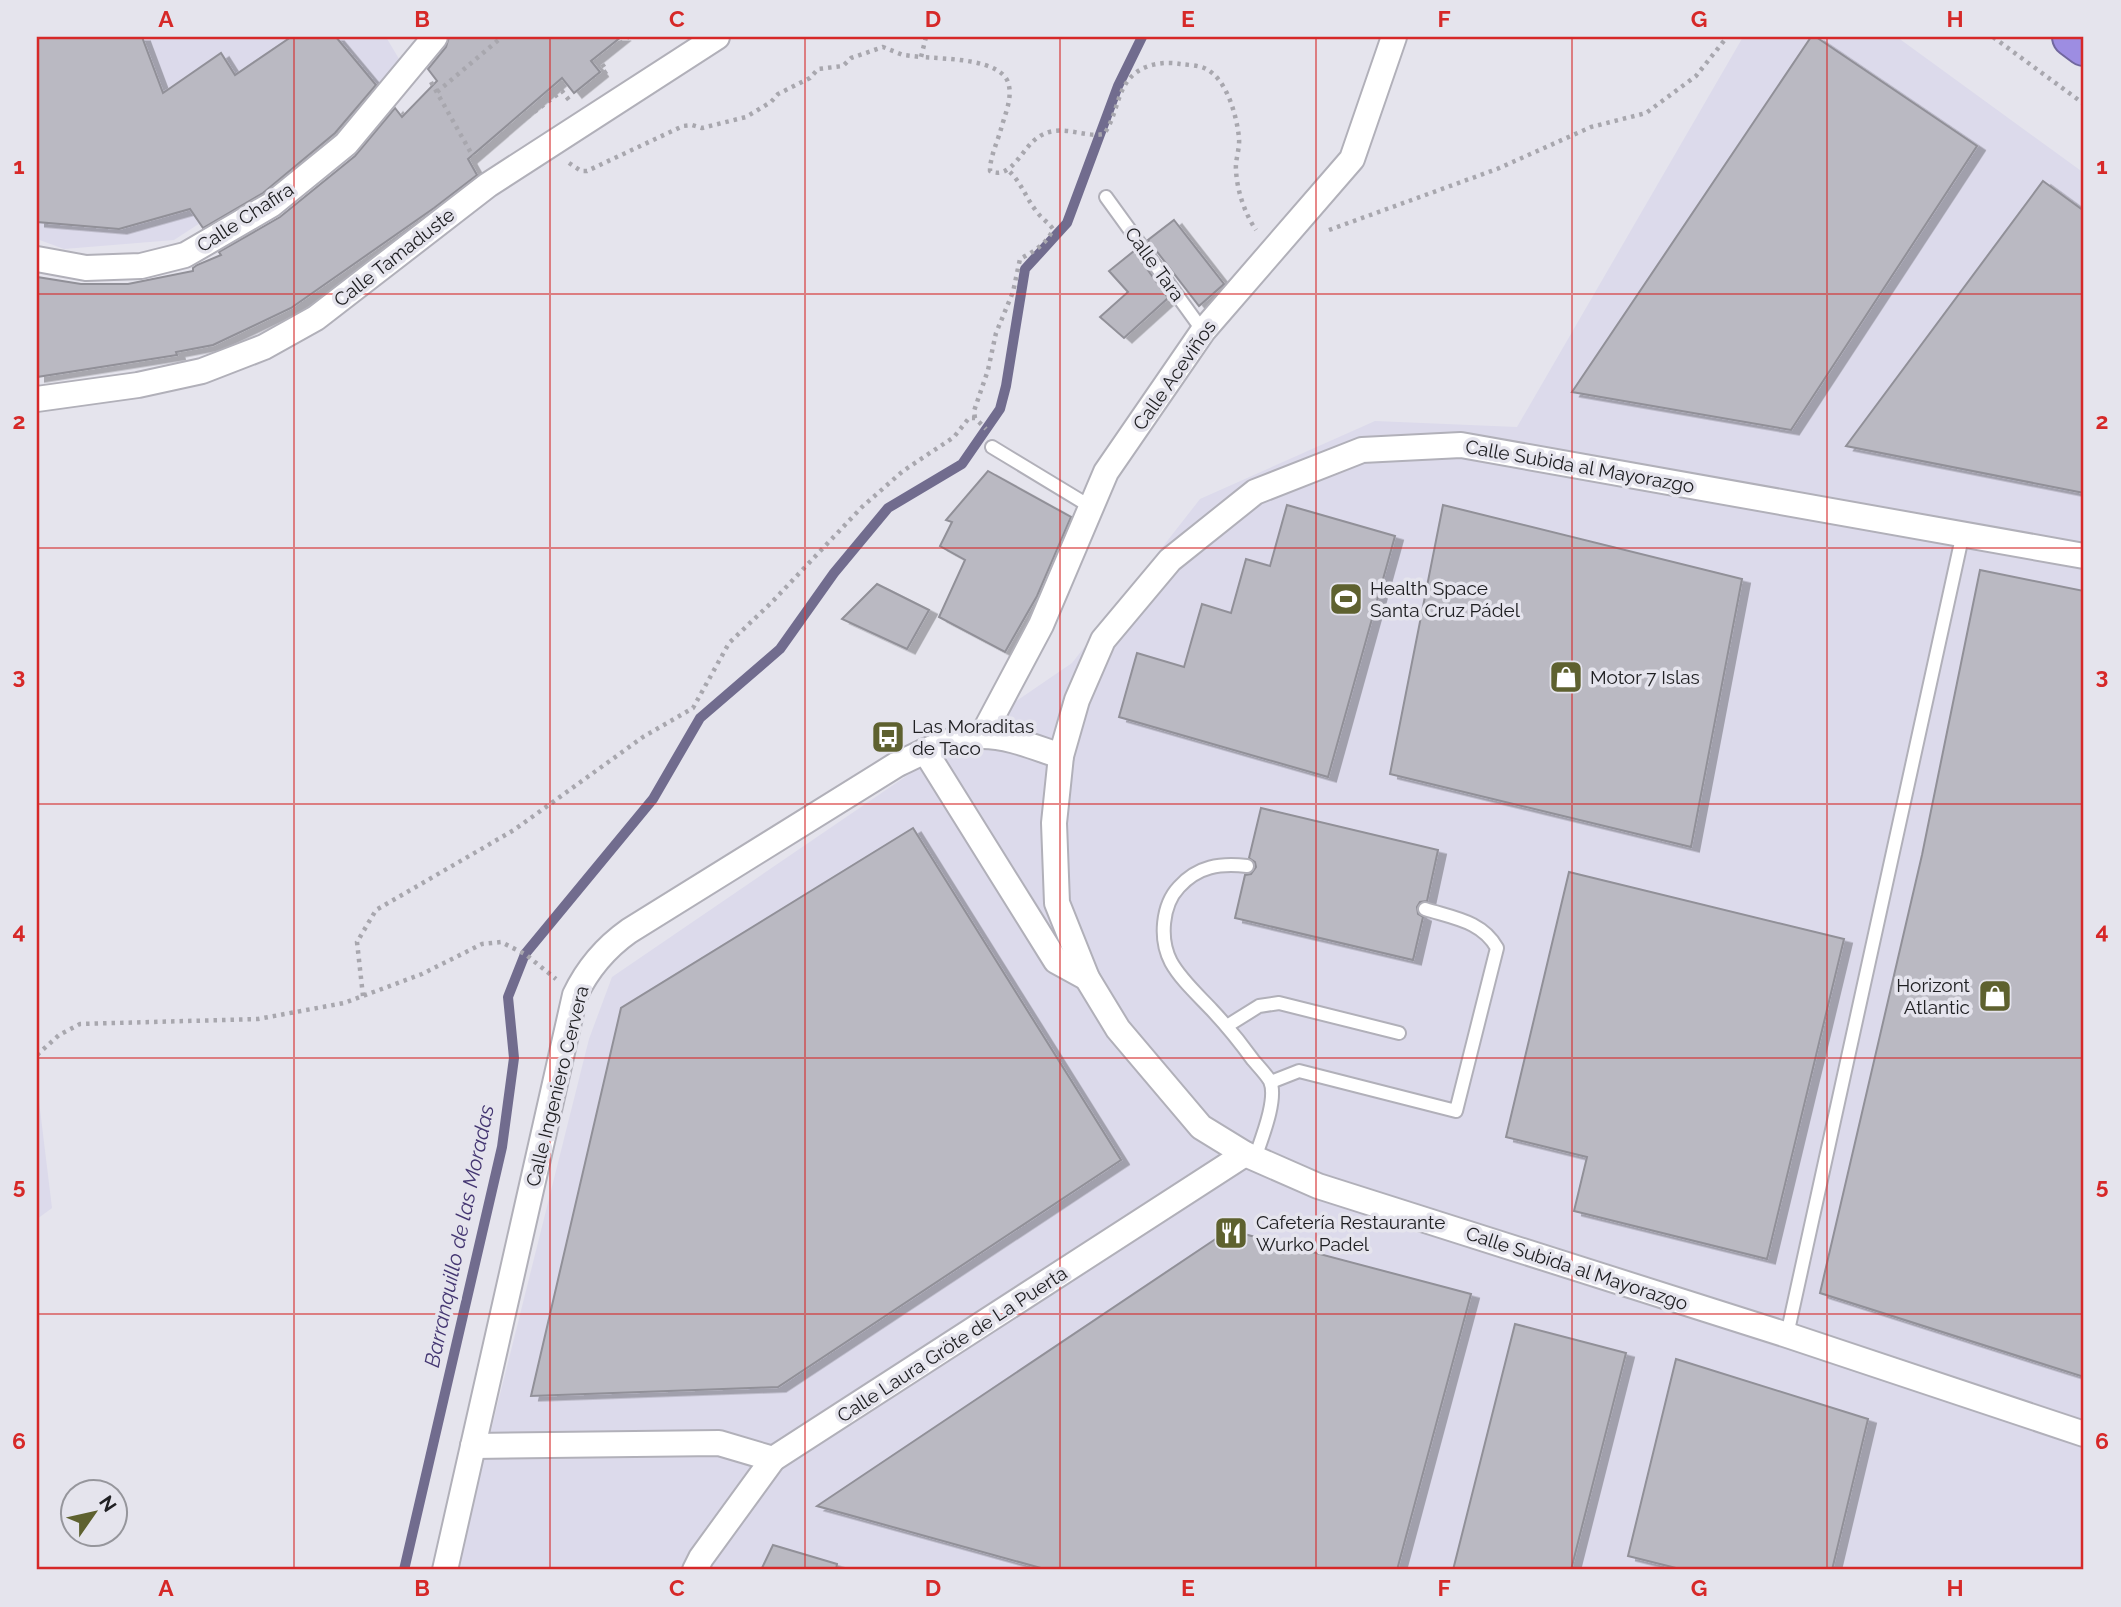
<svg xmlns="http://www.w3.org/2000/svg" width="2121" height="1607" font-family="Raleway,sans-serif">
<style>
.built{fill:#dcdaeb}
.lines{fill:none;stroke-linecap:round;stroke-linejoin:round}
.stream{stroke:#716c8e;stroke-width:10}
.building{fill:#bab9c2;stroke:#919098;stroke-width:2;filter:url(#shadow)}
.lane-casing{stroke:#b1b0b9;stroke-width:16}
.street-casing{stroke:#b1b0b9;stroke-width:28}
.highway-casing{stroke:#71679f;stroke-width:42}
.path{stroke:#a8a7ae;stroke-width:4.5;stroke-dasharray:3.5 5;stroke-linecap:butt}
.lane{stroke:#fff;stroke-width:12}
.street{stroke:#fff;stroke-width:24}
.highway{stroke:#9d8de2;stroke-width:38}
.grid{fill:none;stroke:#d62828;stroke-width:2;stroke-opacity:0.55}
.labels{text-anchor:middle;dominant-baseline:central;stroke-width:7;stroke-linejoin:round;paint-order:stroke}
.street-label{font-size:19px;fill:#202023;stroke:#e5e4ed}
.poi-label{font-size:19px;fill:#202023;stroke:#e5e4ed;text-anchor:start}
.water-label{font-size:21px;font-style:italic;fill:#443672;stroke:#e5e4ed}
.neatline{fill:none;stroke:#d62828;stroke-width:2.5}
.grid-label{font-size:23px;text-anchor:middle;font-weight:bold;fill:#d62828}
</style>
<defs>
<filter id="shadow"><feDropShadow dx="8" dy="4.5" stdDeviation="0" flood-color="#0004"/></filter>
</defs>
<rect width="100%" height="100%" fill="#e5e4ed"/>
<!-- built -->
<g class="built">
<polygon points="37,37 386,37 402,64 268,179 174,240 64,249 37,239"/>
<polygon points="1743,37 1897,37 2084,173 2084,1570 456,1570 589,1039 612,977 1072,663 1200,499 1375,421 1517,427"/>
<polygon points="37,1085 52,1208 37,1219"/>
</g>
<g class="lines">
<!-- stream -->
<polyline class="stream" points="404,1570 502,1147 514,1058 508,997 525,954 653,799 700,718 780,649 834,573 888,508 962,464 1000,409 1006,386 1025,269 1067,223 1118,86 1142,37"/>
</g>
<!-- building -->
<g class="building">
<polygon points="37,37 142,37 163,93 221,53 235,75 291,37 336,37 376,85 335,133 263,193 203,228 190,209 119,229 37,222"/>
<polygon points="449,37 621,37 591,61 600,72 574,93 562,78 468,159 477,175 434,208 291,308 213,345 176,352 177,355 37,377 37,277 81,284 128,284 193,271 193,268 197,265 221,255 219,252 280,217 355,156 395,108 402,117 437,81 428,69 446,47"/>
<polygon points="1811,37 1816,37 1977,146 1791,430 1572,392"/>
<polygon points="2043,181 2084,211 2084,493 1846,446"/>
<polygon points="1174,220 1224,284 1199,306 1148,240"/>
<polygon points="1134,251 1168,298 1124,338 1100,317 1128,292 1109,271"/>
<polygon points="988,471 1071,517 1037,596 1005,652 939,617 965,560 940,546 952,522 946,520"/>
<polygon points="1287,505 1395,536 1328,777 1119,717 1137,653 1184,667 1202,604 1231,613 1246,559 1270,566"/>
<polygon points="1443,505 1742,579 1691,847 1390,774"/>
<polygon points="1980,570 2084,591 2084,1377 1820,1293 1922,855"/>
<polygon points="877,584 929,610 907,649 842,619"/>
<polygon points="1261,808 1438,850 1427,901 1420,902 1417,907 1418,914 1423,917 1413,960 1235,918 1245,875 1251,874 1256,867 1255,862 1249,858"/>
<polygon points="913,828 1121,1160 778,1387 531,1396 621,1008"/>
<polygon points="1569,872 1844,939 1767,1259 1574,1211 1587,1157 1506,1137"/>
<polygon points="1229,1230 1471,1294 1397,1570 1048,1570 817,1506"/>
<polygon points="1515,1324 1626,1353 1571,1570 1453,1570"/>
<polygon points="1676,1359 1868,1419 1832,1570 1684,1570 1628,1556"/>
<polygon points="773,1545 837,1564 836,1570 761,1570"/>
</g>
<g class="lines">
<defs>
<g id="lane">
<polyline points="1106,197 1203,331"/>
<polyline points="992,447 1091,507"/>
<path d="M1247,866C1220,863 1198,866 1179,887C1162,905 1159,939 1171,962C1181,980 1198,995 1212,1010C1227,1026 1240,1042 1253,1060C1258,1066 1266,1074 1270,1081C1278,1099 1261,1140 1255,1158"/>
<polyline points="1227,1026 1259,1006 1279,1003 1399,1033"/>
<path d="M1271,1082L1299,1071L1456,1111L1497,948C1482,921 1453,918 1425,909"/>
<polyline points="1787,1335 1963,533"/>
</g>
<g id="street">
<polyline points="37,259 86,268 141,266 185,255 271,205 346,144 435,37"/>
<polyline points="37,399 138,385 202,371 264,347 316,318 488,185 717,37"/>
<polyline points="2084,556 1461,445 1362,450 1255,492 1170,560 1103,640 1077,700 1061,756 1054,823 1057,903 1087,978 1118,1029 1201,1127 1245,1154 1318,1186 1787,1335 2084,1434"/>
<polyline points="982,736 1041,625 1106,472 1203,331 1352,159 1394,37"/>
<polyline points="925,751 1056,961 1087,978"/>
<polyline points="473,1446 719,1443 773,1459"/>
<path d="M445,1570L575,995C588,968 605,948 629,931L896,765C922,753 952,735 982,736C1009,736 1036,748 1061,756"/>
<polyline points="695,1570 701,1558 773,1459 1245,1154"/>
</g>
<polyline id="highway" points="2072,37 2084,46"/>
</defs>
<!-- lane casing -->
<use href="#lane" class="lane-casing"/>
<!-- street casing -->
<use href="#street" class="street-casing"/>
<!-- highway casing -->
<use href="#highway" class="highway-casing"/>
<!-- path -->
<g class="path">
<path d="M926,37L921,57C943,59 1005,58 1009,86C1012,100 1004,117 1001,129C997,143 990,157 990,171C1012,181 1023,145 1040,136C1061,123 1083,138 1104,134C1117,116 1116,93 1131,77C1143,64 1164,61 1180,64C1188,65 1199,65 1206,69C1227,79 1237,117 1239,138C1240,149 1235,160 1236,170C1237,191 1245,214 1256,230"/>
<polyline points="1993,37 2084,104"/>
<polyline points="597,78 607,71 600,61 628,37"/>
<polyline points="431,82 475,160"/>
<polyline points="437,92 502,37"/>
<polyline points="473,158 562,91 569,100"/>
<polyline points="569,163 581,171 587,171 683,126 692,125 702,128 746,117 771,102 778,94 810,78 818,69 843,66 851,58 883,47 903,55 921,57"/>
<polyline points="1329,230 1497,169 1591,127 1646,113 1696,76 1727,37"/>
<path d="M975,418L974,411L988,370L996,333L1013,292L1020,259C1033,252 1048,243 1053,229C1048,222 1042,219 1037,212C1025,197 1022,183 1008,170"/>
<polyline points="363,996 357,942 376,910 514,830 643,737 693,708 729,643 772,602 862,507 903,471 954,437 969,418 975,418 986,429"/>
<polyline points="37,1055 59,1035 80,1024 258,1019 344,1003 422,974 482,944 501,942 525,954 556,979"/>
</g>
<!-- lane -->
<use href="#lane" class="lane"/>
<!-- street -->
<use href="#street" class="street"/>
<!-- highway -->
<use href="#highway" class="highway"/>
</g>
<!-- grid -->
<path class="grid" d="M294,37V1570M550,37V1570M805,37V1570M1060,37V1570M1316,37V1570M1572,37V1570M1827,37V1570M37,294H2084M37,548H2084M37,804H2084M37,1058H2084M37,1314H2084"/>
<!-- icons -->
<defs>
<symbol id="stadium-square" viewBox="-11 -11 22 22"><rect x="-9" y="-9" width="18" height="18" rx="4" fill="#5e612f" stroke="#e5e4ed"/><path d="M0-5a6.5 5 0 1 0 0 10a6.5 5 0 1 0 0-10ZM-3.5-1.8h7v3.6h-7Z" fill="#fff"/></symbol>
<symbol id="shop-square" viewBox="-11 -11 22 22"><rect x="-9" y="-9" width="18" height="18" rx="4" fill="#5e612f" stroke="#e5e4ed"/><path d="M-5-2.5h2.3a2.7 3.5 0 0 1 5.4 0H5L5.5 6h-11ZM-1.5-2.5h3a1.5 2.3 0 0 0-3 0Z" fill="#fff"/></symbol>
<symbol id="bus-square" viewBox="-11 -11 22 22"><rect x="-9" y="-9" width="18" height="18" rx="4" fill="#5e612f" stroke="#e5e4ed"/><path d="M-5-6H5V4H4V6H2V4H-2V6H-4V4H-5ZM-3.5-4V0h7V-4ZM-3.5 1.2v1.5H-2V1.2ZM2 1.2v1.5H3.5V1.2Z" fill="#fff"/></symbol>
<symbol id="restaurant-square" viewBox="-11 -11 22 22"><rect x="-9" y="-9" width="18" height="18" rx="4" fill="#5e612f" stroke="#e5e4ed"/><path d="M-5-6h1v4h1v-4h1v4h1v-4h1v5L-1.5 .5V6h-2V.5L-5-1ZM5-6V6H3V1.5H1.5Q1.5-4 5-6Z" fill="#fff"/></symbol>
</defs>
<g fill-rule="evenodd">
<use href="#stadium-square" x="1327" y="580" width="38" height="38"/>
<use href="#shop-square" x="1547" y="658" width="38" height="38"/>
<use href="#bus-square" x="869" y="718" width="38" height="38"/>
<use href="#shop-square" x="1976" y="977" width="38" height="38"/>
<use href="#restaurant-square" x="1212" y="1214" width="38" height="38"/>
</g>
<g class="labels">
<!-- street labels -->
<g class="street-label">
<text transform="translate(245 217) rotate(-33)">Calle Chafira</text>
<text transform="translate(394 257) rotate(-38)">Calle Tamaduste</text>
<text transform="translate(1155 264) rotate(54)">Calle Tara</text>
<text transform="translate(1174 375) rotate(-55)">Calle Aceviños</text>
<text transform="translate(1580 466) rotate(10)">Calle Subida al Mayorazgo</text>
<text transform="translate(557 1086) rotate(-76)">Calle Ingeniero Cervera</text>
<text transform="translate(1577 1268) rotate(18)">Calle Subida al Mayorazgo</text>
<text transform="translate(952 1344) rotate(-33)">Calle Laura Gröte de La Puerta</text>
</g>
<!-- poi labels -->
<g class="poi-label">
<text x="1370" y="588">Health Space<tspan x="1370" dy="22">Santa Cruz Pádel</tspan></text>
<text x="1590" y="677">Motor 7 Islas</text>
<text x="912" y="726">Las Moraditas<tspan x="912" dy="22">de Taco</tspan></text>
<text x="1970" y="985" text-anchor="end">Horizont<tspan x="1970" dy="22">Atlantic</tspan></text>
<text x="1256" y="1222">Cafetería Restaurante<tspan x="1256" dy="22">Wurko Padel</tspan></text>
</g>
<!-- water labels -->
<g class="water-label">
<text transform="translate(459 1236) rotate(-78)">Barranquillo de las Moradas</text>
</g>
</g>
<!-- border -->
<rect width="2121" height="1607" fill="none" stroke="#e5e4ed" stroke-width="77"/>
<!-- north arrow -->
<g transform="translate(94 1513) rotate(56)"><circle r="33" fill="#e5e4ed" stroke="#96969c" stroke-width="2"/>
<path d="M0-5L12 26L0 18L-12 26Z" fill="#5e612f"/>
<text y="-10" font-size="19" font-weight="bold" text-anchor="middle" fill="#202023">N</text>
</g>
<rect x="38" y="38" width="2044" height="1530" class="neatline"/>
<g class="grid-label">
<text x="166" y="27">A</text>
<text x="422" y="27">B</text>
<text x="677" y="27">C</text>
<text x="933" y="27">D</text>
<text x="1188" y="27">E</text>
<text x="1444" y="27">F</text>
<text x="1699" y="27">G</text>
<text x="1955" y="27">H</text>
<text x="19" y="174">1</text>
<text x="2102" y="174">1</text>
<text x="19" y="429">2</text>
<text x="2102" y="429">2</text>
<text x="19" y="684">3</text>
<text x="2102" y="684">3</text>
<text x="19" y="939">4</text>
<text x="2102" y="939">4</text>
<text x="19" y="1194">5</text>
<text x="2102" y="1194">5</text>
<text x="19" y="1449">6</text>
<text x="2102" y="1449">6</text>
<text x="166" y="1596">A</text>
<text x="422" y="1596">B</text>
<text x="677" y="1596">C</text>
<text x="933" y="1596">D</text>
<text x="1188" y="1596">E</text>
<text x="1444" y="1596">F</text>
<text x="1699" y="1596">G</text>
<text x="1955" y="1596">H</text>
</g>
</svg>
